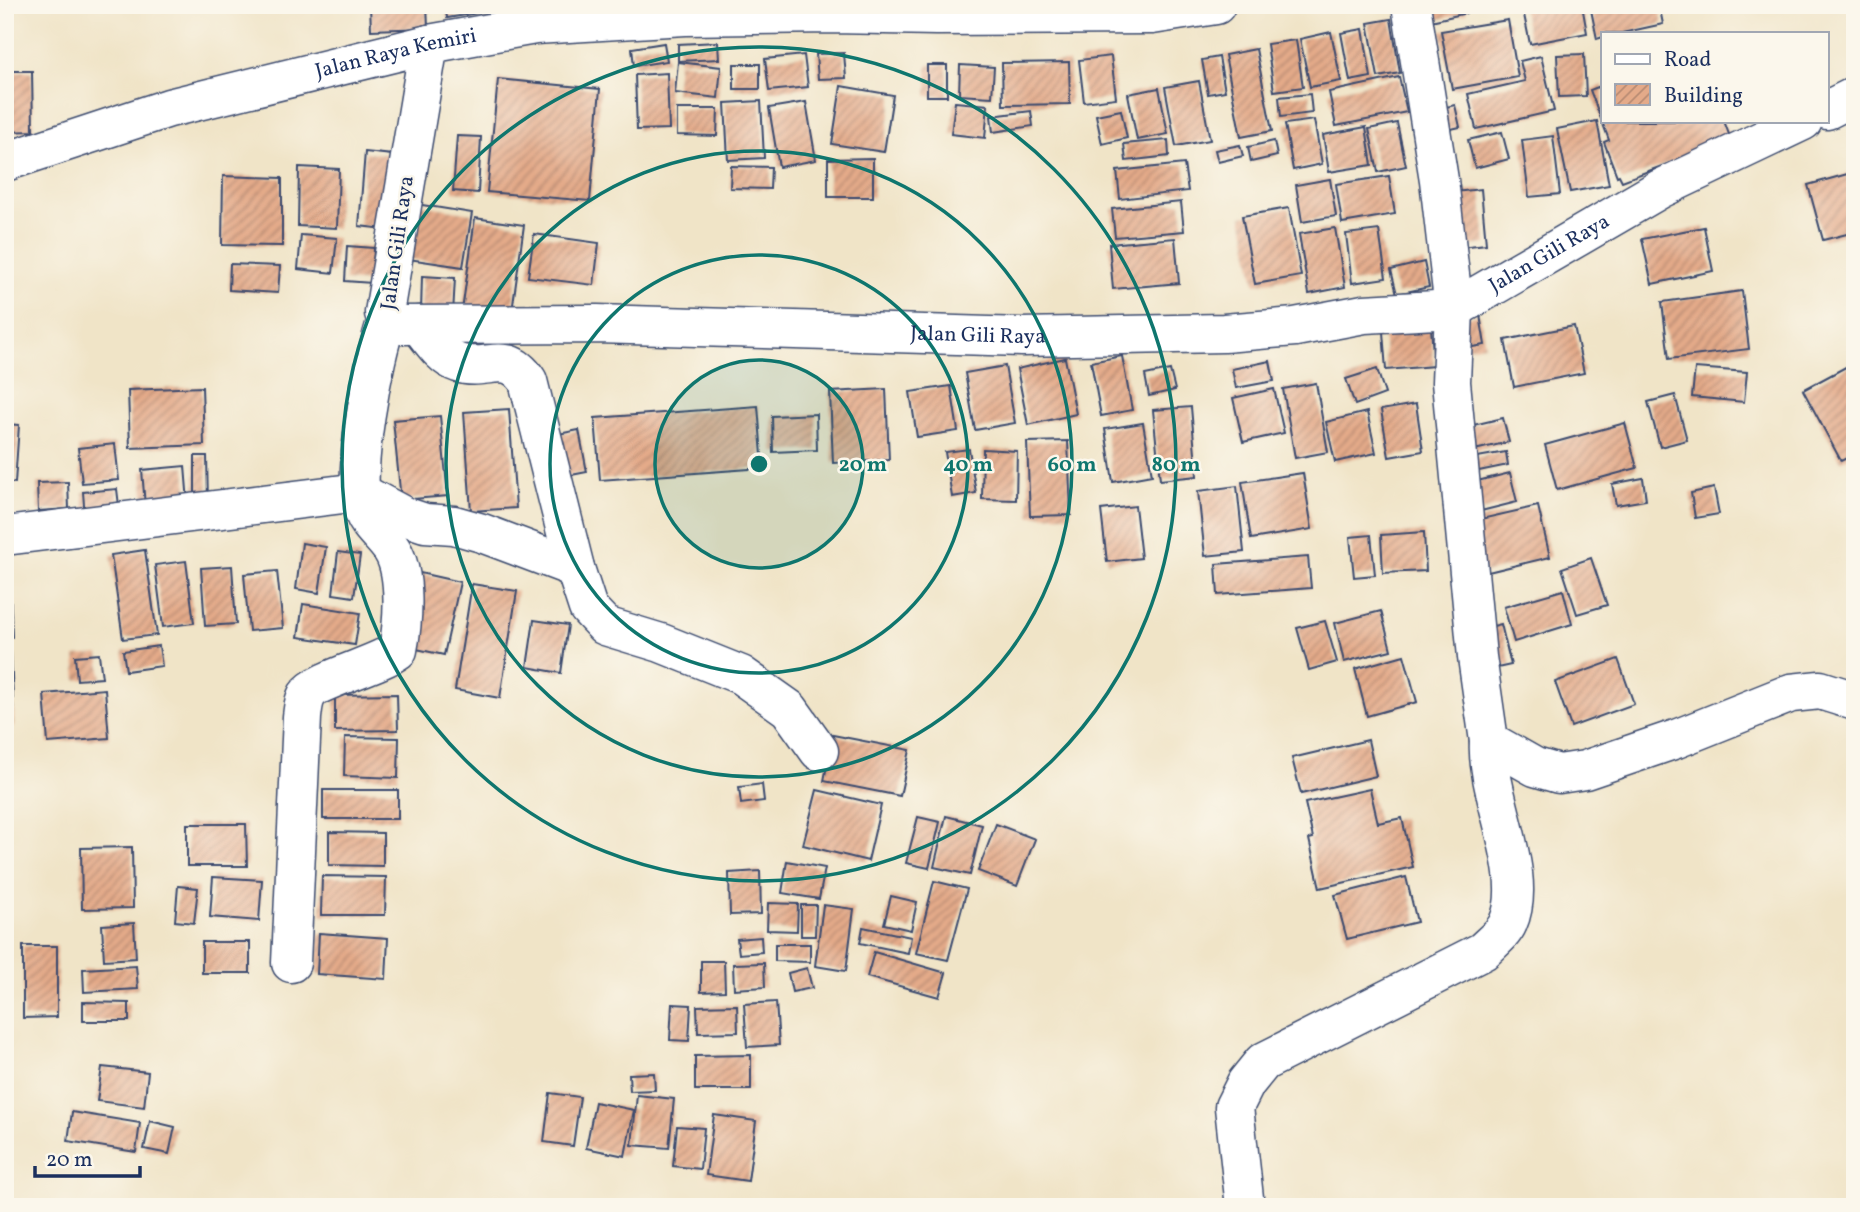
<svg xmlns="http://www.w3.org/2000/svg" width="1860" height="1212" font-family="Vollkorn,serif">
<style>
.building{fill:url(#building-hatch)}
.lines{fill:none;stroke-linecap:round;stroke-linejoin:round}
.minor-casing{stroke:#3b4a6e;stroke-width:41}
.tertiary-casing{stroke:#3b4a6e;stroke-width:41}
.minor{stroke:#fff;stroke-width:38}
.tertiary{stroke:#fff;stroke-width:38}
.ring{fill:none;stroke:#0f766e;stroke-width:3.5}
.labels{text-anchor:middle;dominant-baseline:central;stroke-width:5;stroke-linejoin:round;paint-order:stroke}
.street-label{font-size:21px;fill:#1b2f5e;stroke:#fbf7ec}
.centre{fill:#0f766e;stroke:#fbf7ec;stroke-width:3.5}
.ring-label{font-size:21px;text-anchor:middle;font-weight:bold;fill:#0f766e;stroke:#fbf7ec;stroke-width:5;stroke-linejoin:round;paint-order:stroke}
</style>
<defs>
<pattern id="building-hatch" width="6" height="6" patternUnits="userSpaceOnUse" patternTransform="scale(1.75)"><rect width="6" height="6" fill="#e4aa89"/><path d="M-1 1l2-2M0 6l6-6M5 7l2-2" fill="none" stroke="#b88b73"/></pattern>
</defs>
<rect width="100%" height="100%" fill="#fbf7ec"/>
<filter id="ink" filterUnits="userSpaceOnUse"><feTurbulence type="fractalNoise" baseFrequency=".0143" numOctaves="2"/><feDisplacementMap in="SourceGraphic" scale="14" xChannelSelector="R" yChannelSelector="G"/><feConvolveMatrix kernelMatrix="1 2 1 2 8 2 1 2 1" color-interpolation-filters="sRGB"/></filter>
<filter id="wash" filterUnits="userSpaceOnUse"><feTurbulence type="fractalNoise" baseFrequency=".00686" numOctaves="4" result="noise"/><feDisplacementMap in="SourceGraphic" scale="28" xChannelSelector="R" yChannelSelector="G"/><feGaussianBlur stdDeviation="1.57" result="paint"/><feColorMatrix in="noise" values="0 0 0 0 0 0 0 0 0 0 0 0 0 0 0 0 0 1.4 0 .05"/><feComposite in="paint" operator="in"/></filter>
<g filter="url(#wash)">
<rect width="100%" height="100%" fill="#f0e4c7"/>
<g id="blocks">
<!-- building -->
<g class="building">
<polygon points="5,5 9,5 10,51 5,51"/>
<polygon points="370,5 427,5 428,28 371,30"/>
<polygon points="445,5 496,5 496,10 447,18"/>
<polygon points="1423,5 1465,5 1467,13 1426,22"/>
<polygon points="1522,5 1582,5 1587,33 1530,44"/>
<polygon points="1590,5 1659,5 1663,24 1622,33 1603,33 1603,37 1597,39"/>
<polygon points="1391,19 1400,73 1378,77 1368,23"/>
<polygon points="1508,20 1518,77 1452,89 1441,31"/>
<polygon points="1363,29 1371,77 1350,81 1341,33"/>
<polygon points="1331,32 1341,81 1310,87 1300,39"/>
<polygon points="1296,40 1303,87 1274,91 1267,44"/>
<polygon points="718,42 719,59 678,61 678,44"/>
<polygon points="664,43 667,61 634,66 632,48"/>
<polygon points="1256,49 1272,131 1241,137 1225,55"/>
<polygon points="844,53 846,78 818,79 816,54"/>
<polygon points="1584,54 1586,96 1559,97 1557,55"/>
<polygon points="804,55 808,87 769,91 765,59"/>
<polygon points="1111,56 1116,98 1084,102 1079,60"/>
<polygon points="1541,56 1554,111 1476,129 1468,94 1525,81 1520,61"/>
<polygon points="1219,57 1225,91 1208,94 1202,60"/>
<polygon points="678,62 721,67 718,98 675,93"/>
<polygon points="1069,62 1070,104 1003,105 1002,63"/>
<rect x="734" y="64" width="26" height="25"/>
<rect x="927" y="65" width="20" height="31"/>
<polygon points="960,65 994,67 992,97 959,95"/>
<polygon points="5,71 32,71 33,131 5,132"/>
<polygon points="667,73 669,129 637,130 635,75"/>
<polygon points="1399,77 1407,112 1336,126 1329,92"/>
<polygon points="498,79 600,89 590,201 487,192"/>
<polygon points="1199,81 1210,140 1176,146 1165,87"/>
<polygon points="1603,85 1603,121 1724,121 1731,140 1622,181 1619,175 1617,176 1604,142 1609,140 1590,90"/>
<polygon points="841,86 893,95 884,152 832,144"/>
<polygon points="1159,88 1168,134 1137,140 1128,94"/>
<polygon points="1310,94 1312,113 1281,117 1279,97"/>
<polygon points="761,101 764,158 728,160 725,103"/>
<polygon points="806,102 816,160 779,167 769,108"/>
<polygon points="955,102 988,105 985,138 951,134"/>
<polygon points="1455,105 1460,127 1438,132 1433,110"/>
<polygon points="677,109 718,109 717,136 677,135"/>
<polygon points="1121,110 1127,138 1102,144 1096,115"/>
<polygon points="1031,111 1033,126 993,132 991,116"/>
<polygon points="1314,120 1322,164 1293,170 1285,124"/>
<polygon points="1597,121 1609,185 1570,192 1557,129"/>
<polygon points="1397,123 1406,166 1378,172 1369,129"/>
<polygon points="1366,127 1372,165 1329,172 1323,135"/>
<polygon points="1502,132 1509,159 1475,168 1468,140"/>
<polygon points="457,136 481,137 478,193 453,191"/>
<polygon points="1553,136 1560,194 1529,197 1522,140"/>
<polygon points="1168,140 1169,156 1126,161 1124,144"/>
<polygon points="1274,141 1277,156 1251,162 1248,147"/>
<polygon points="1240,145 1243,156 1218,162 1215,150"/>
<polygon points="365,152 392,155 385,229 359,226"/>
<polygon points="873,158 873,197 828,197 828,159"/>
<polygon points="1184,164 1188,191 1120,199 1117,171"/>
<polygon points="731,166 771,167 770,189 730,188"/>
<polygon points="299,167 339,169 337,228 298,226"/>
<polygon points="1851,173 1855,189 1855,232 1823,240 1808,185"/>
<polygon points="223,176 282,178 282,246 222,245"/>
<polygon points="1389,176 1395,214 1342,223 1336,184"/>
<polygon points="1330,179 1336,216 1302,222 1296,185"/>
<polygon points="1481,189 1486,244 1451,248 1446,193"/>
<polygon points="1181,202 1184,231 1115,237 1112,209"/>
<polygon points="416,204 472,213 463,267 408,259"/>
<polygon points="1289,208 1301,276 1255,284 1242,216"/>
<polygon points="475,218 524,225 511,319 462,311"/>
<polygon points="1704,227 1713,271 1652,284 1642,239"/>
<polygon points="1335,228 1345,287 1309,294 1299,234"/>
<polygon points="1379,230 1386,278 1352,283 1346,234"/>
<polygon points="534,234 599,243 594,285 528,277"/>
<polygon points="301,235 337,238 333,273 298,269"/>
<polygon points="1175,238 1179,283 1113,289 1109,244"/>
<polygon points="347,246 374,248 372,283 345,281"/>
<polygon points="1424,262 1429,287 1397,294 1391,270"/>
<polygon points="230,264 280,266 278,293 229,290"/>
<polygon points="422,276 455,278 453,314 421,312"/>
<polygon points="1742,291 1749,349 1669,359 1662,302"/>
<polygon points="1480,315 1485,345 1466,348 1461,318"/>
<polygon points="1574,326 1584,373 1514,387 1505,340"/>
<polygon points="1431,328 1434,366 1386,370 1383,332"/>
<polygon points="1122,356 1132,410 1101,416 1091,362"/>
<polygon points="1065,358 1076,414 1028,425 1017,369"/>
<polygon points="1270,361 1274,381 1236,388 1232,369"/>
<polygon points="1855,362 1855,454 1841,461 1803,390"/>
<polygon points="1005,366 1015,423 975,430 965,373"/>
<polygon points="1695,368 1747,372 1744,402 1692,397"/>
<polygon points="1377,369 1385,394 1355,405 1346,379"/>
<polygon points="1170,370 1175,390 1149,396 1145,375"/>
<polygon points="1316,383 1328,452 1295,458 1283,389"/>
<polygon points="951,386 958,431 917,437 910,392"/>
<polygon points="202,387 204,445 130,448 128,390"/>
<polygon points="886,389 889,460 833,463 830,392"/>
<polygon points="1274,389 1284,433 1243,442 1233,398"/>
<polygon points="1675,395 1687,440 1660,447 1648,402"/>
<polygon points="1416,404 1423,451 1389,457 1381,410"/>
<polygon points="758,406 763,468 600,480 595,418"/>
<polygon points="1191,407 1197,476 1160,480 1153,410"/>
<polygon points="509,409 516,508 471,511 464,412"/>
<polygon points="1367,412 1376,453 1335,462 1326,422"/>
<polygon points="816,414 817,450 773,452 772,416"/>
<polygon points="440,416 448,496 401,500 393,420"/>
<polygon points="1503,418 1509,442 1470,451 1465,427"/>
<polygon points="1143,423 1152,475 1113,482 1105,429"/>
<polygon points="1625,423 1637,468 1557,490 1545,445"/>
<polygon points="5,424 19,425 15,483 5,482"/>
<polygon points="579,430 587,472 561,477 553,435"/>
<polygon points="1068,441 1071,515 1030,516 1027,442"/>
<polygon points="115,444 119,480 82,483 78,448"/>
<polygon points="969,449 976,493 952,497 945,452"/>
<polygon points="983,449 1017,451 1016,500 982,499"/>
<polygon points="1506,452 1508,465 1469,473 1466,459"/>
<polygon points="195,456 207,456 208,502 195,502"/>
<polygon points="185,466 188,503 145,506 142,470"/>
<polygon points="1303,473 1312,529 1251,539 1242,482"/>
<polygon points="1510,473 1517,502 1473,513 1465,484"/>
<polygon points="1643,478 1646,500 1616,505 1612,484"/>
<polygon points="68,482 69,509 38,511 37,483"/>
<polygon points="1237,486 1244,552 1205,556 1198,491"/>
<polygon points="1714,488 1719,514 1695,518 1691,493"/>
<polygon points="117,489 120,514 85,518 83,492"/>
<polygon points="1135,506 1141,558 1107,562 1101,510"/>
<polygon points="1538,506 1550,557 1480,574 1468,522"/>
<polygon points="1424,532 1426,571 1383,573 1381,535"/>
<polygon points="1371,535 1375,575 1354,577 1350,537"/>
<polygon points="302,543 326,547 319,593 296,589"/>
<polygon points="145,550 157,635 123,639 111,555"/>
<polygon points="338,552 360,555 354,597 333,594"/>
<polygon points="1308,557 1311,588 1218,595 1216,564"/>
<polygon points="1591,558 1607,605 1577,614 1562,568"/>
<polygon points="186,561 194,623 163,627 155,565"/>
<polygon points="232,566 236,624 205,626 201,568"/>
<polygon points="277,571 283,628 249,631 244,574"/>
<polygon points="420,573 460,582 444,655 403,646"/>
<polygon points="5,583 10,583 12,637 5,638"/>
<polygon points="472,584 517,591 500,698 455,690"/>
<polygon points="1563,590 1572,624 1514,642 1504,607"/>
<polygon points="303,604 360,613 355,645 298,637"/>
<polygon points="1381,611 1391,650 1344,662 1335,623"/>
<polygon points="534,620 568,625 561,673 527,667"/>
<polygon points="1325,621 1337,662 1309,670 1297,628"/>
<polygon points="1501,624 1511,665 1488,670 1478,630"/>
<polygon points="159,646 162,666 126,671 123,651"/>
<polygon points="5,650 11,650 14,726 5,727"/>
<polygon points="99,654 102,678 77,680 75,656"/>
<polygon points="1404,655 1417,702 1367,716 1355,669"/>
<polygon points="1618,659 1634,704 1571,727 1555,682"/>
<polygon points="105,689 109,738 48,743 44,694"/>
<polygon points="397,694 398,730 335,731 335,695"/>
<polygon points="833,735 910,750 900,796 824,781"/>
<polygon points="345,737 399,738 398,778 344,776"/>
<polygon points="1368,740 1376,776 1301,794 1292,758"/>
<polygon points="762,784 764,801 741,804 739,787"/>
<polygon points="1370,789 1378,823 1402,818 1413,867 1320,888 1309,839 1313,838 1305,803"/>
<rect x="323" y="790" width="75" height="29"/>
<polygon points="817,790 881,805 868,861 803,845"/>
<polygon points="946,816 982,825 970,875 934,867"/>
<polygon points="918,817 940,822 929,868 906,863"/>
<polygon points="187,824 246,824 247,866 187,866"/>
<polygon points="996,824 1035,839 1017,886 978,871"/>
<polygon points="329,832 383,833 383,866 329,865"/>
<polygon points="132,847 133,908 82,909 81,848"/>
<polygon points="787,861 825,868 819,899 782,893"/>
<polygon points="760,871 761,914 730,915 729,873"/>
<polygon points="322,876 386,877 385,915 321,915"/>
<polygon points="213,877 262,880 259,921 210,917"/>
<polygon points="1406,877 1417,922 1347,939 1335,895"/>
<polygon points="934,881 967,889 948,960 916,953"/>
<polygon points="178,886 198,888 194,923 175,921"/>
<polygon points="891,896 917,902 911,930 884,924"/>
<polygon points="768,903 798,904 797,931 767,930"/>
<polygon points="801,905 816,905 815,936 801,936"/>
<polygon points="823,905 854,909 846,971 815,966"/>
<polygon points="134,923 136,958 104,960 102,925"/>
<polygon points="863,927 911,937 908,953 860,943"/>
<polygon points="319,933 388,938 386,979 317,974"/>
<polygon points="761,937 762,952 739,954 737,939"/>
<rect x="202" y="942" width="48" height="31"/>
<polygon points="775,944 810,944 810,962 775,961"/>
<polygon points="23,946 57,946 57,1017 23,1018"/>
<polygon points="874,952 946,973 939,997 867,977"/>
<polygon points="701,961 724,961 725,991 701,992"/>
<polygon points="764,963 765,987 734,989 733,964"/>
<polygon points="136,966 138,989 84,992 83,969"/>
<polygon points="807,968 812,988 792,992 788,973"/>
<polygon points="83,1002 129,1003 129,1021 83,1021"/>
<polygon points="776,1002 779,1045 747,1047 744,1004"/>
<polygon points="672,1004 691,1005 689,1041 670,1040"/>
<polygon points="737,1005 738,1032 698,1033 697,1006"/>
<polygon points="751,1055 751,1090 695,1090 695,1056"/>
<polygon points="102,1067 148,1072 144,1107 97,1101"/>
<polygon points="654,1073 655,1090 630,1091 629,1074"/>
<polygon points="550,1093 580,1097 573,1146 544,1142"/>
<polygon points="637,1095 674,1099 669,1148 632,1145"/>
<polygon points="595,1102 634,1110 625,1156 586,1148"/>
<polygon points="72,1112 140,1123 136,1152 68,1141"/>
<polygon points="714,1115 756,1121 748,1181 706,1175"/>
<polygon points="150,1121 175,1127 169,1154 144,1149"/>
<polygon points="677,1126 704,1128 700,1169 673,1166"/>
</g>
</g>
</g>
<g filter="url(#ink)">
<use href="#blocks" fill-opacity="0" stroke="#3b4a6e" stroke-width="2"/>
<g class="lines">
<defs>
<g id="minor">
<polyline points="1411,5 1439,180 1454,309 1451,382 1477,657 1489,741 1535,767 1559,774 1585,770 1676,739 1791,693 1820,690 1855,701"/>
<path id="s1" d="M429,44L384,313L387,320L394,325L597,324L1022,337L1224,333L1295,327L1364,314L1454,309L1660,189L1803,121"/>
<polyline points="1827,110 1855,96"/>
<path d="M419,325C430,338 442,358 458,363C487,373 506,348 528,381L575,568L588,608L605,626L661,643L741,675L789,709L819,751"/>
<polyline points="5,536 359,492 404,516 425,523 454,525 482,533 575,568"/>
<path d="M291,963L302,717C303,710 303,702 307,695C316,680 378,665 398,650C403,624 407,574 392,550C383,536 369,527 363,511C351,476 374,356 387,320"/>
<path d="M1245,1207L1234,1107L1246,1083L1263,1062L1483,951C1491,943 1504,933 1508,923C1530,874 1485,793 1489,741"/>
</g>
<g id="tertiary">
<path id="s2" d="M5,162L169,108L429,44L535,25L685,16L833,14L936,16L1152,15L1216,5"/>
</g>
</defs>
<!-- minor casing -->
<use href="#minor" class="minor-casing"/>
<!-- tertiary casing -->
<use href="#tertiary" class="tertiary-casing"/>
<!-- minor -->
<use href="#minor" class="minor"/>
<!-- tertiary -->
<use href="#tertiary" class="tertiary"/>
</g>
</g>
<!-- distance rings -->
<circle cx="759" cy="464" r="104" fill="#0f766e" fill-opacity=".12"/>
<g class="ring">
<circle cx="759" cy="464" r="104"/>
<circle cx="759" cy="464" r="209"/>
<circle cx="759" cy="464" r="313"/>
<circle cx="759" cy="464" r="417"/>
</g>
<g class="labels">
<!-- street labels -->
<g class="street-label">
<text stroke="none"><textPath href="#s2" startOffset="406">Jalan Raya Kemiri</textPath></text>
<text transform="translate(398 243) rotate(-82)">Jalan Gili Raya</text>
<text stroke="none"><textPath href="#s1" startOffset="1461">Jalan Gili Raya</textPath></text>
<text stroke="none"><textPath href="#s1" startOffset="873">Jalan Gili Raya</textPath></text>
</g>
</g>
<circle cx="759" cy="464" r="10" class="centre"/>
<g class="ring-label">
<text x="863" y="471">20 m</text>
<text x="968" y="471">40 m</text>
<text x="1072" y="471">60 m</text>
<text x="1176" y="471">80 m</text>
</g>
<!-- margin -->
<rect width="1860" height="1212" fill="none" stroke="#fbf7ec" stroke-width="28"/>
<!-- legend -->
<rect x="1601" y="32" width="228" height="91" fill="#fbf7ec" stroke="#a1a7b3" stroke-width="2"/>
<rect x="1615" y="54" width="35" height="10" fill="#ffffff" stroke="#a1a7b3" stroke-width="2"/>
<text x="1664" y="66" font-size="21" fill="#1b2f5e">Road</text>
<rect x="1615" y="84" width="35" height="21" fill="url(#building-hatch)" stroke="#a1a7b3" stroke-width="2"/>
<text x="1664" y="102" font-size="21" fill="#1b2f5e">Building</text>
<!-- scale -->
<path d="M35 1166v10h105v-10" fill="none" stroke="#1b2f5e" stroke-width="3.5"/>
<text x="46" y="1166" font-size="21" fill="#1b2f5e" stroke="#fbf7ec" stroke-width="5" paint-order="stroke">20 m</text>
</svg>
